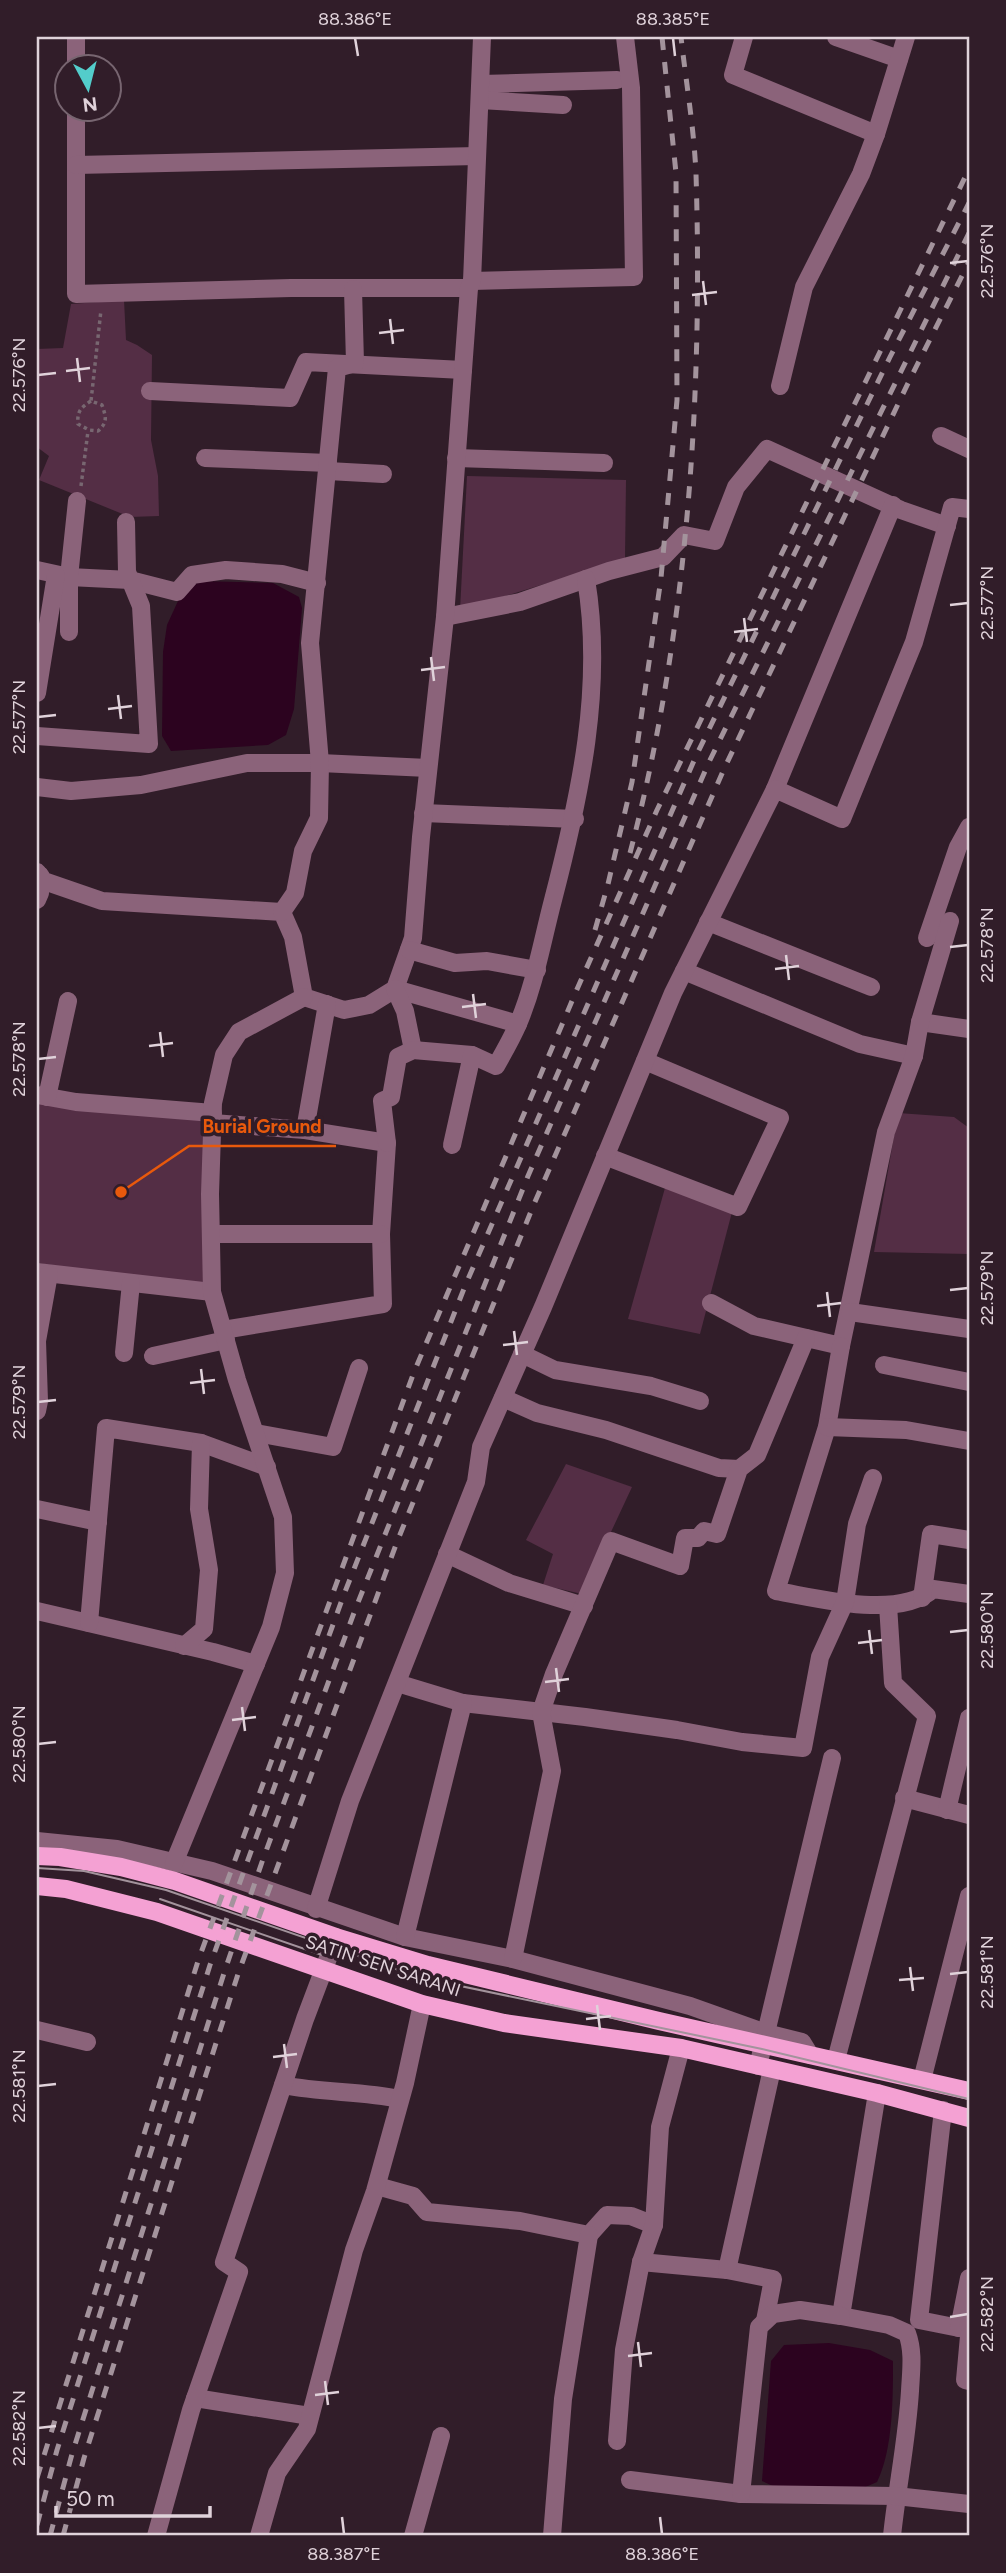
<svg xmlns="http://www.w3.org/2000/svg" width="1006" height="2573" font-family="Figtree,sans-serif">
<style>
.green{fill:#542e45}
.water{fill:#2c031f}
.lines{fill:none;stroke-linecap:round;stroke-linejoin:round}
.path{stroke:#786771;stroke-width:3.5;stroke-dasharray:3.5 3.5;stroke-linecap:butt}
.minor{stroke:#8b637a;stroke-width:18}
.major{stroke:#f4a1d3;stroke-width:18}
.tram{stroke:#a3939c;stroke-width:2}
.rail{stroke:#a3939c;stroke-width:5;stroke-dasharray:12 12;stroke-linecap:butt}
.ticks{fill:none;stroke:#e0d2da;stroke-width:2.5}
.labels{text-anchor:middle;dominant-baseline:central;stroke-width:7;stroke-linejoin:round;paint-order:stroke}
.street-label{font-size:18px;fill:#e0d2da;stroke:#311d29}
.leader{fill:none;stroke:#e8590c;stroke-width:2.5}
.callout-dot{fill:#e8590c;stroke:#311d29;stroke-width:2.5}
.callout-label{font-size:19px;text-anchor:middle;font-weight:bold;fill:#e8590c;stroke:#311d29;stroke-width:7;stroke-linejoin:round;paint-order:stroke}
.neatline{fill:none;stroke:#e0d2da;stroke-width:2.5}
.ticks-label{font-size:18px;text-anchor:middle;fill:#e0d2da}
</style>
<rect width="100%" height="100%" fill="#311d29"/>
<!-- green -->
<g class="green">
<polygon points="124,300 126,340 137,345 152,355 151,440 158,476 159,516 130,517 39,480 49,456 37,447 37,349 63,348 71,304"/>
<polygon points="467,476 626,480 625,559 460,610"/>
<polygon points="37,1102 207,1120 205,1287 37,1263"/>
<polygon points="898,1113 954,1117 969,1128 969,1254 874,1252"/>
<polygon points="665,1188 732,1212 700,1334 628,1319"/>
<polygon points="566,1464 632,1487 582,1594 543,1585 553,1554 526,1540"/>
</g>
<!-- water -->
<g class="water">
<polygon points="199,581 273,583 299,597 302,608 294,709 286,735 268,745 171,751 162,736 163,652 167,625 178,601"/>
<path d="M829,2343L870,2350L893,2361C893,2398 893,2449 877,2482L861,2489L775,2487L762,2481L771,2361L784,2345Z"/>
</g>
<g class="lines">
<!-- path -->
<g class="path">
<path d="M91,401C80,408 77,412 78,424L89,430L98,431C108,422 106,417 102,405L91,401L101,310"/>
<polyline points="81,486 88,431"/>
</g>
<!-- minor -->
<g class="minor">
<polyline points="744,37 733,75 876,134"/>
<polyline points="836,37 899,59"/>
<polyline points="76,66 76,37"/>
<polyline points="481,84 617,80"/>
<polyline points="480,100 563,105"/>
<polyline points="76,108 76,294 291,288 469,288"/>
<polyline points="76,165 477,156"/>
<polyline points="472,281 634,277 631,88 625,37"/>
<polyline points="780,386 804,287 861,174 876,134 906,37"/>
<polyline points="150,391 290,398 306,362 463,370"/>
<polyline points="941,436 969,449"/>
<polyline points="205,458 328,463"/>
<polyline points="456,458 604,463"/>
<polyline points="328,471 383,474"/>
<polyline points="37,570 69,577 130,580 177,592 192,575 226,570 282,574 317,583"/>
<polyline points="445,617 520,602 609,571 663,557 684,535 715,541 736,487 767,449 901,510 947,526"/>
<polyline points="69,632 69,577 77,501"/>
<polyline points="37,693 56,575"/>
<polyline points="37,736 149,744 141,606 127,572 126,522"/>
<polyline points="37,787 71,791 141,785 247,763 320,763 428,768"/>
<polyline points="775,789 893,505"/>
<polyline points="423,813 575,819"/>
<polyline points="37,872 44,881 102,901 282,912 293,937 304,997 344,1010 369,1005 395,989 413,938 421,837 445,617 469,288 472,281 482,37"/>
<polyline points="37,900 40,893 40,875"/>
<polyline points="282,912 295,893 303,851 319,818 320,763 310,643 337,368 355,363 353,289"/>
<polyline points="708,922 871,987"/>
<polyline points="927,938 958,847 969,827"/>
<polyline points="409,950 455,963 487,961 537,970"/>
<polyline points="684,971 860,1044 914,1056"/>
<polyline points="395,989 518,1024"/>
<polyline points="395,989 405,1011 413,1050"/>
<polyline points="920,1022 969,1029"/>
<polyline points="37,1095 76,1102 213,1113"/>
<polyline points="47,1097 68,1001"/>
<polyline points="213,1123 305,1130 387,1143 381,1234 383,1304 223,1330"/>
<polyline points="305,1130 327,1004"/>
<path d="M387,1143L382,1101L391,1097L398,1057L413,1050L472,1055L496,1066C504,1052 512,1038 518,1024C535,984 542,942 553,900C580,796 604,687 586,579"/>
<polyline points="452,1145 472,1055"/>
<polyline points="605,1156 738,1207 780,1118 645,1061"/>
<polyline points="211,1234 381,1234"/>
<polyline points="37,1272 212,1292"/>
<polyline points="711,1303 754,1326 841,1346 886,1132 914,1056 920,1022 950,921"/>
<polyline points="850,1312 969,1329"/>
<path d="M841,1346L827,1427L776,1591C818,1598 899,1620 933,1589L969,1594"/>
<polyline points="124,1353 131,1283"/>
<polyline points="522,1354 555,1370 651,1386 700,1401"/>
<polyline points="153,1356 226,1340"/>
<polyline points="884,1365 969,1382"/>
<polyline points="503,1398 537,1413 606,1430 719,1468 739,1469"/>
<polyline points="37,1411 39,1401 37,1341 49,1274"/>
<polyline points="827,1427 906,1430 969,1441"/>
<polyline points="256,1433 333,1447 359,1368"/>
<polyline points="37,1509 98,1522"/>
<polyline points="447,1554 509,1583 584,1606"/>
<polyline points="922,1598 931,1534 969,1540"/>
<polyline points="37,1611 213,1652 256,1664"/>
<polyline points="89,1623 106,1428 201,1443 267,1467"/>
<polyline points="184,1646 204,1629 209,1570 199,1509 201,1443"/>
<polyline points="397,1683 463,1703 585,1717 677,1730 742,1742 803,1748 820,1657 845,1602 857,1524 873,1478"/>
<polyline points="904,1798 969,1815"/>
<polyline points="947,1810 969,1718"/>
<polyline points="37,1841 117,1849 212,1871 405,1937 513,1959 690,2006 766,2033 802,2042 810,2055"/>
<polyline points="174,1863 271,1627 285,1573 283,1517 237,1380 212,1292 210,1194 213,1103 224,1055 239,1032 304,997"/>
<polyline points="316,1909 350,1801 476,1482 481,1447 543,1307 673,993 775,789 842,819 914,642 952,507 969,509"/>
<polyline points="405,1937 463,1703"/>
<polyline points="513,1959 552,1771 541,1712 554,1674 611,1541 680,1566 685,1538 698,1538 704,1531 717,1534 739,1469 757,1455 806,1338"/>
<polyline points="37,2030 87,2042"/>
<polyline points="836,2060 927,1716 893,1683 888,1605"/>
<polyline points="758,2066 832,1758"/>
<polyline points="922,2080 969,1896"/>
<path d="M283,2085C323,2093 361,2091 400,2099"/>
<path d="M877,2093L841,2316L889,2325L907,2333C914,2352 911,2371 910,2391C907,2440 897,2488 892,2536"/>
<polyline points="943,2110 919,2320 959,2328 969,2327"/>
<polyline points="377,2186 413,2196 427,2212 520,2221 589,2235 607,2215 631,2216 654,2225"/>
<polyline points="641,2262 727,2270 773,2279 765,2321"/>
<polyline points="727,2270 772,2069"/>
<polyline points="959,2328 969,2278"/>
<polyline points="969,2336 965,2380 969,2381"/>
<polyline points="195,2398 310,2416"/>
<polyline points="617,2441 624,2350 641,2262 654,2225 660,2127 681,2048"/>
<polyline points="630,2480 741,2494 896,2496 969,2504"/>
<polyline points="741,2494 759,2327 773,2314 800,2310 841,2316"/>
<polyline points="156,2536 191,2410 239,2272 224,2262 305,2019 336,1937"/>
<polyline points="259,2536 277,2473 307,2429 354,2250 375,2191 405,2083 422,2004"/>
<polyline points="413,2536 441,2436"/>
<polyline points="552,2536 563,2399 589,2235"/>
</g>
<!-- major -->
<g class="major">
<polyline points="37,1856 60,1857 121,1867 175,1881 336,1937 428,1965 659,2021 969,2091"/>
<polyline points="37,1886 66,1889 157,1912 422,2004 504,2023 681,2048 877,2093 969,2118"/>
</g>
<!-- tram -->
<g class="tram">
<polyline points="37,1868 84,1871 166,1890 422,1978 762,2049 969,2099"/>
<polyline points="160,1899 322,1955"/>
</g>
<!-- rail -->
<g class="rail">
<path d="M630,853C687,636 703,398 696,174C694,128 686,82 681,37"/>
<polyline points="595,930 608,884 632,782 661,578 677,400 676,173 662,37"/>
<polyline points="37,2478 198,1961 414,1372 578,987 657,810 969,169"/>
<polyline points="37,2525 57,2450 210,1965 343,1597 465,1286 696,756 890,357 969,203"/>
<polyline points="50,2536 72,2454 225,1970 262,1862 355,1610 528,1176 709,762 969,233"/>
<polyline points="63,2536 84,2458 238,1974 397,1542 534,1204 724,769 910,379 969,262"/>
</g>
</g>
<!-- ticks -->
<path class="ticks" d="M355,38L358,56M673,38L675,56M950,263L968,261M703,281L706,305M692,295L717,292M390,319L393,344M379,333L404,330M77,358L80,382M66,371L90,368M38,375L56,373M950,605L968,603M744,618L747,642M734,632L758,629M431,657L434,681M421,670L445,667M118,695L121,719M108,709L132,706M38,717L56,715M950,947L968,945M786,955L789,980M775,969L799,966M473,994L476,1018M462,1007L486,1004M160,1032L163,1057M149,1046L173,1043M38,1059L56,1057M950,1290L968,1288M827,1292L830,1317M817,1306L841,1303M514,1331L517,1355M503,1345L528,1342M201,1369L204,1394M190,1383L215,1380M38,1402L56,1400M869,1630L872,1654M950,1632L968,1630M858,1643L882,1640M556,1668L559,1692M545,1682L569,1679M242,1707L245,1731M232,1720L256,1717M38,1744L56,1742M910,1967L913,1991M950,1974L968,1972M899,1980L924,1978M597,2005L600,2030M586,2019L611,2016M284,2044L287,2068M273,2057L297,2054M38,2086L56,2084M950,2317L968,2314M638,2342L641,2367M628,2356L652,2353M325,2381L328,2405M315,2395L339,2392M38,2428L56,2426M342,2517L344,2534M660,2517L662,2534"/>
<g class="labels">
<!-- street labels -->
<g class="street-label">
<text transform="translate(383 1966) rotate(18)">SATIN SEN SARANI</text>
</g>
</g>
<!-- callouts -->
<path class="leader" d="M121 1192L189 1146H336"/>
<circle class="callout-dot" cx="121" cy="1192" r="7"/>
<g class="callout-label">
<text x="262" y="1133">Burial Ground</text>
</g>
<!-- border -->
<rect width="1006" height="2573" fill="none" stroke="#311d29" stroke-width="77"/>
<!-- north arrow -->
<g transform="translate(88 88) rotate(173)"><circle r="33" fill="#311d29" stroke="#776570" stroke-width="2"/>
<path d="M0-5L12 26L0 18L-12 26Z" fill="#53cdcb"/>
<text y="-10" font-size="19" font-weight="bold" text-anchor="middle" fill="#e0d2da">N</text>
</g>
<!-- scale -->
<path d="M56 2506v10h154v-10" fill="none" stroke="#e0d2da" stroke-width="3.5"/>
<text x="66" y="2506" font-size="21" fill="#e0d2da" stroke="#311d29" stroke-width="5" paint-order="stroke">50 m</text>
<rect x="38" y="38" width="930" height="2496" class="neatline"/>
<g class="ticks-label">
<text x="355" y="25">88.386°E</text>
<text x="673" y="25">88.385°E</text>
<text transform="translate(987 261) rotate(-90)" y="6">22.576°N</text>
<text transform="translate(19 375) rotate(-90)" y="6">22.576°N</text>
<text transform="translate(987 603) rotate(-90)" y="6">22.577°N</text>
<text transform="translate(19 717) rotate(-90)" y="6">22.577°N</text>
<text transform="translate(987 945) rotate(-90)" y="6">22.578°N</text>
<text transform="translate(19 1059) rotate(-90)" y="6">22.578°N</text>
<text transform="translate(987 1288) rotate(-90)" y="6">22.579°N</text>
<text transform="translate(19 1402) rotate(-90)" y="6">22.579°N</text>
<text transform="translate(987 1630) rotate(-90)" y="6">22.580°N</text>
<text transform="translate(19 1744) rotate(-90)" y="6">22.580°N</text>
<text transform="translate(987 1972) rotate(-90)" y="6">22.581°N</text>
<text transform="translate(19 2086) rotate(-90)" y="6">22.581°N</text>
<text transform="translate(987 2314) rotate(-90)" y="6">22.582°N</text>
<text transform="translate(19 2428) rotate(-90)" y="6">22.582°N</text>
<text x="344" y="2560">88.387°E</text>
<text x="662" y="2560">88.386°E</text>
</g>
</svg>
